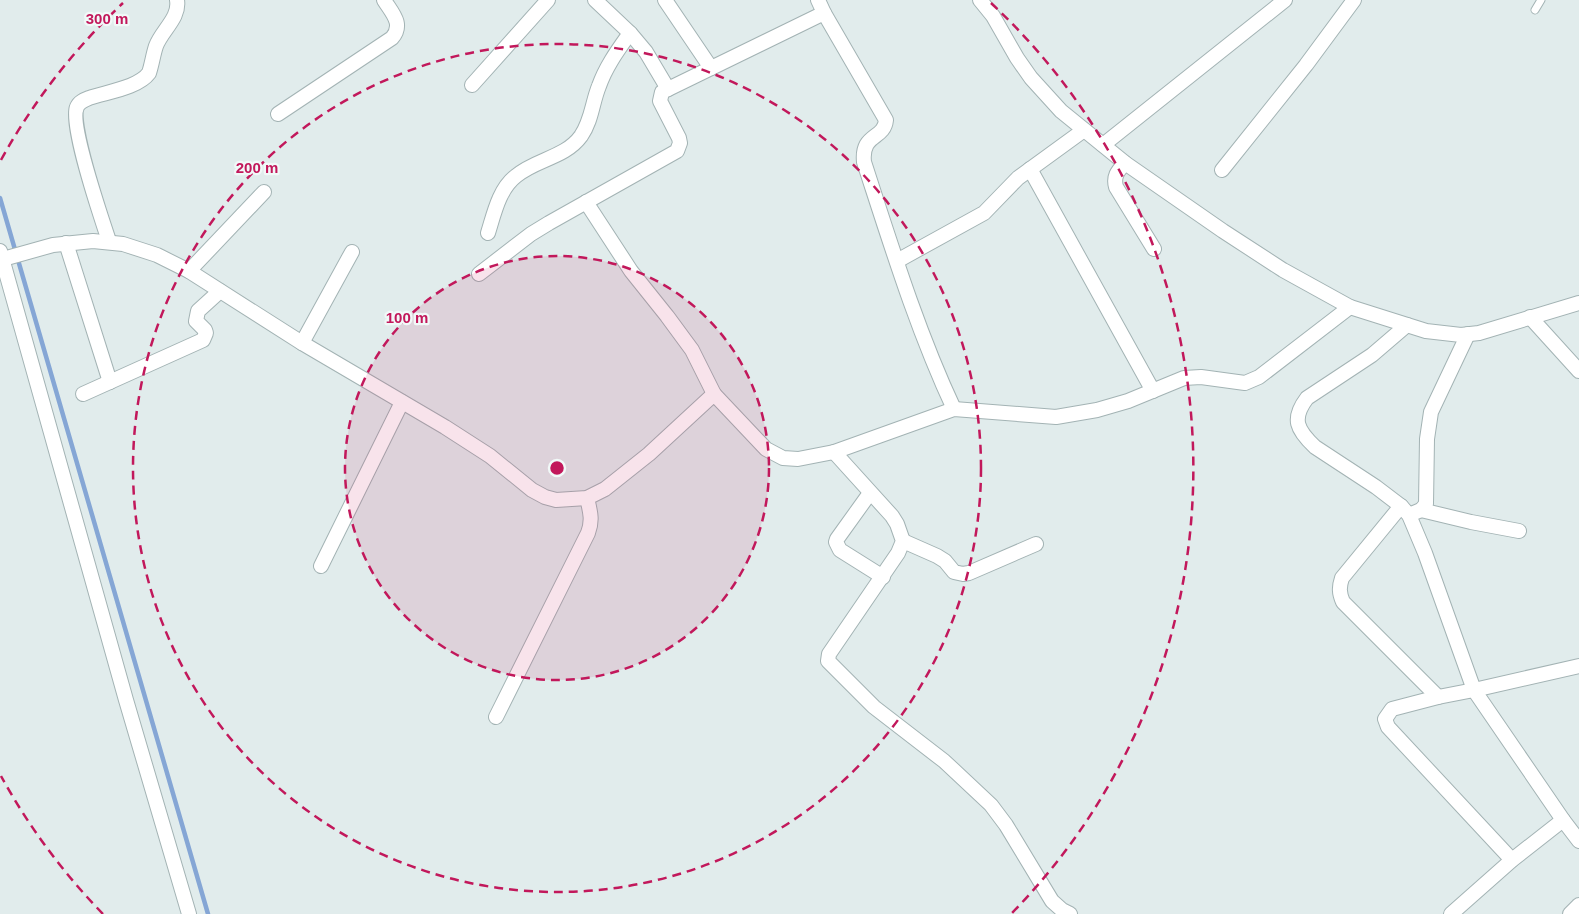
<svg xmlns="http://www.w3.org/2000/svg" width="1579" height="914" font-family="Arial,sans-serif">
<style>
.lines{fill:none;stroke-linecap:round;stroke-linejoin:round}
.stream{stroke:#85a6d5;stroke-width:4.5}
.lane-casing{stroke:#a3b3b4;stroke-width:9}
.street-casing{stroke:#a3b3b4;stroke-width:16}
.lane{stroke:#fff;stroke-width:7}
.street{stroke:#fff;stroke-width:14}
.ring{fill:none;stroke:#c2185b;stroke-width:2.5;stroke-dasharray:9 6}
.centre{fill:#c2185b;stroke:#f1f9f8;stroke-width:2.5}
.ring-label{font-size:15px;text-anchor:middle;font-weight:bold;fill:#c2185b;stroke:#f1f9f8;stroke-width:4.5;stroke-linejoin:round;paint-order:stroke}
</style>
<rect width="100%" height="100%" fill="#e1ecec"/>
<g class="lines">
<!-- stream -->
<polyline class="stream" points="0,198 208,914"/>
<defs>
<polyline id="lane" points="1535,10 1541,0"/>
<g id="street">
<polyline points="595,0 630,33 646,52 668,89"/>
<polyline points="665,0 711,68"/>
<polyline points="980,0 993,16 1017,58 1031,78 1061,111 1125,163 1223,231 1283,270 1350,307 1426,331 1461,335 1479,333 1579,303"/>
<path d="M824,13L886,120C884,140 861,133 864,162C891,245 917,330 954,409"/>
<polyline points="472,85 548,0"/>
<path d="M278,114L392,38C404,24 392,13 384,0"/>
<polyline points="1103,145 1285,0"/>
<path d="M1125,163C1118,171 1113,176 1116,187L1154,249"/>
<polyline points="1030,169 1153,391"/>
<polyline points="1222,170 1306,65 1354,0"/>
<polyline points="586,202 631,271 667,316 692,350 714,394"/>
<path d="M488,233C494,214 499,189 516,176C536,159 565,158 581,136C592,120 592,103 599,86C606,66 618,50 630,33"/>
<path d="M109,241C102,220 69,123 77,107C79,102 84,100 89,98C106,92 138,88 149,73C152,64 153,55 156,46C162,30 180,18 177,0"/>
<polyline points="66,243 110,382"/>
<polyline points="0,251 126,700 189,914"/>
<polyline points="3,259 53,245 93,241 123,244 157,255 189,271 302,343 445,427 490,456 532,490 545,497 556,500 587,498 605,489 649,454 714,394 766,449 783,458 798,459 834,452 954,409 1056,417 1097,410 1128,401 1184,378 1201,377 1245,383 1259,377 1350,307"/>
<polyline points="897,261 984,213 1018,178 1084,130"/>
<polyline points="189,271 264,192"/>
<polyline points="479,274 531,234 549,223 677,151 680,143 679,138 660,101 662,92 824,13 818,0"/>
<polyline points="1530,317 1579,371"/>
<path d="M1407,325L1372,355L1307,398C1291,419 1297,430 1315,447L1376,487L1401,506L1409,515L1425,553L1474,690L1579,666"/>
<polyline points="302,343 352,252"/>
<polyline points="83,394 203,340 206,333 205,330 196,321 198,311 220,291"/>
<polyline points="834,452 892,516 897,524 903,541 898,553 829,654 828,661 874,707 944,761 991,805 1006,825 1052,901 1062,910 1070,914"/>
<polyline points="870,493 837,539 836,542 840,550 883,577"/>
<path d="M1401,506L1342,578C1339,587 1339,593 1343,602L1438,697"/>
<polyline points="1421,510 1471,522 1519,531"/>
<polyline points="1409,515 1421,510 1426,504 1427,439 1431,412 1468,334"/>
<polyline points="903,541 937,556 945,561 954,572 963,574 969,573 1036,544"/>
<polyline points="321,566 402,402"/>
<path d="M496,717L588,533C593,520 590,511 587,498"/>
<polyline points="1512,860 1388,727 1385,719 1392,709 1438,697 1474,690 1563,820 1579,841"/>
<polyline points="1451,914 1512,860 1563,820"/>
<polyline points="1570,914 1579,905"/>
</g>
</defs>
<!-- lane casing -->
<use href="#lane" class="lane-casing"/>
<!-- street casing -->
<use href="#street" class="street-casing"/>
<!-- lane -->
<use href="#lane" class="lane"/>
<!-- street -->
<use href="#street" class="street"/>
</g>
<!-- distance rings -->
<circle cx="557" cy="468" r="212" fill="#c2185b" fill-opacity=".12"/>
<g class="ring">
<circle cx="557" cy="468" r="212"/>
<circle cx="557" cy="468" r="424"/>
<path d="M103 914A636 636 0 0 1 1 776M1 160A636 636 0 0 1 123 3M991 3A636 636 0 0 1 1011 914"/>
</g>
<circle cx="557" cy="468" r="8" class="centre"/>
<g class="ring-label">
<text x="107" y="24">300 m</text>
<text x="257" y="173">200 m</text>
<text x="407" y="323">100 m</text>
</g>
</svg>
